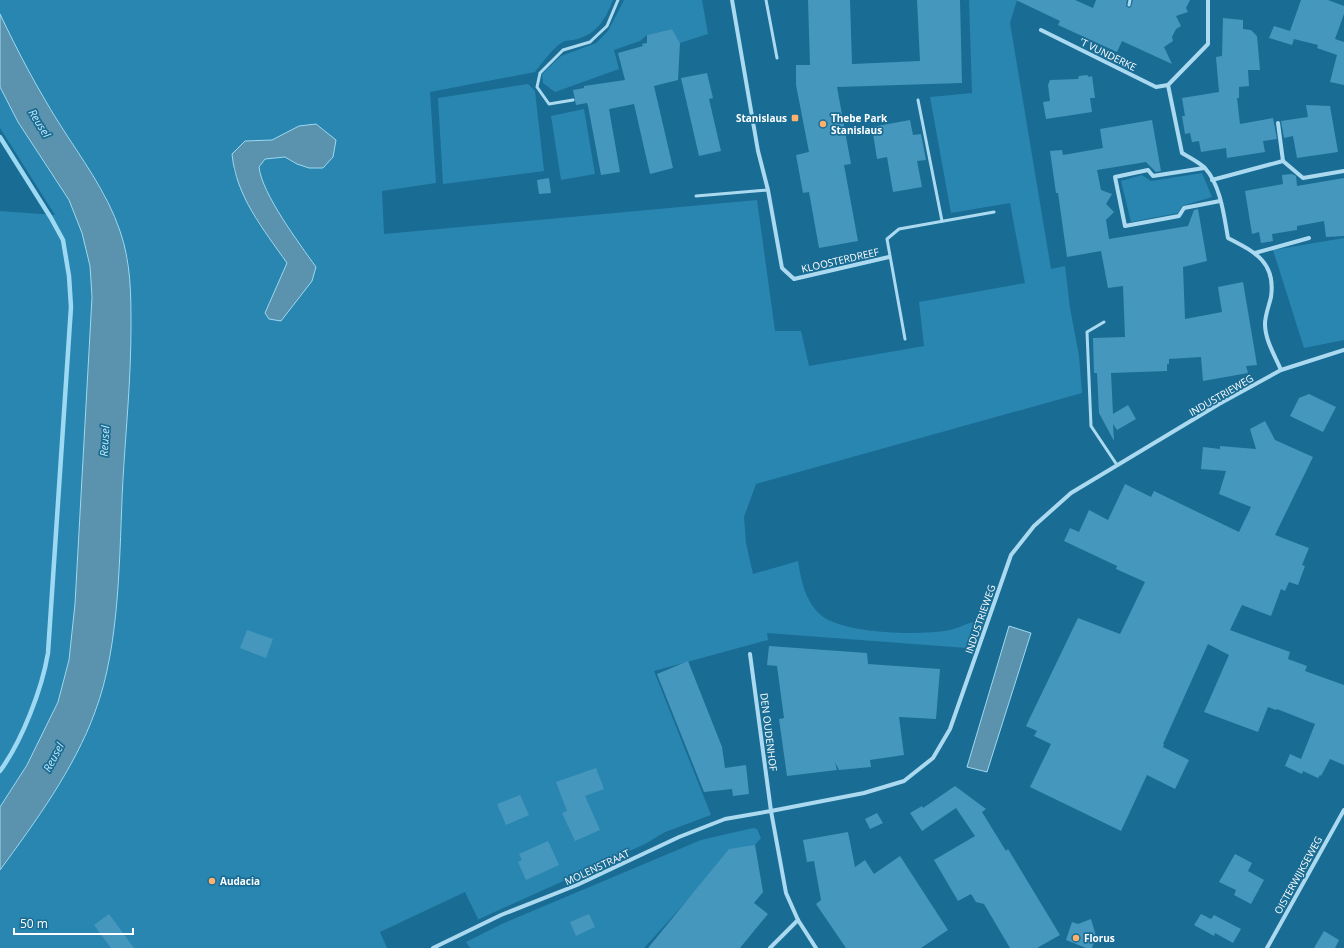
<svg xmlns="http://www.w3.org/2000/svg" width="1344" height="948" font-family="'Open Sans',sans-serif">
<style>
.green{fill:#2986b0;fill-rule:evenodd}
.water{fill:#5b92ad;stroke:#9dd9f2}
.lines{fill:none;stroke-linecap:round;stroke-linejoin:round}
.stream{stroke:#9dd9f2;stroke-width:4.5}
.building{fill:#4697bd}
.lane{stroke:#abdaf0;stroke-width:3}
.street{stroke:#abdaf0;stroke-width:4}
.poi-dot{fill:#ffb169;stroke:#196c94;stroke-width:1.5}
.labels{text-anchor:middle;dominant-baseline:central;stroke-width:3.5;stroke-linejoin:round;paint-order:stroke}
.street-label{font-size:10px;fill:#fff;stroke:#196c94}
.poi-label{font-size:10px;font-weight:bold;fill:#fff;stroke:#196c94;text-anchor:start}
.water-label{font-size:11px;font-style:italic;fill:#c5e9f9;stroke:#196c94}
</style>
<rect width="100%" height="100%" fill="#196c94"/>
<!-- green -->
<g class="green">
<path d="M0,0H613C606,17 599,32 580,38C576,40 570,40 565,41C555,45 542,63 535,72L430,92L436,183L382,191L384,234L757,200L775,331H801L809,366L924,346L919,302L1025,283L1010,203L951,213L930,97L972,93L969,0H1017L1010,23L1051,269L1065,266L1070,308L1079,356L1082,393L756,484L744,517L746,543L753,574L798,561C801,580 805,602 822,616C845,634 921,636 950,630C958,628 966,624 973,622L967,648L767,633L768,640L654,671L711,815L665,832L645,844L477,920L478,919L465,892L380,932L387,948H0V870L66,774L82,742L96,711L105,678L110,648L116,598L131,355V299L128,259L120,230L105,195L38,89L16,48L0,14ZM316,124L336,140L323,168H309L297,164L285,157L265,159L259,167C262,195 299,243 316,267L265,313L287,263L258,223L247,203L233,169L245,141L272,140L299,126Z"/>
<polygon points="624,0 702,0 708,34 680,43 672,29 647,35 640,41 614,50 619,69 555,92 543,83 542,74 561,56 596,43 608,31"/>
<polygon points="528,84 535,91 544,171 443,184 438,98"/>
<polygon points="0,87 18,122 69,200 82,233 90,266 92,297 75,604 69,660 58,702 27,765 0,807 0,211 55,215 0,128"/>
<polygon points="584,109 595,174 561,180 551,116"/>
<polygon points="1202,173 1212,197 1182,206 1178,213 1131,222 1121,181 1142,175 1151,181"/>
<polygon points="1344,238 1344,340 1304,348 1273,250"/>
<polygon points="753,828 757,829 761,838 724,881 713,872 644,948 470,948 466,942 504,923 701,840"/>
</g>
<!-- water -->
<g class="water">
<path d="M0,14C18,52 37,88 59,123C81,158 107,192 120,231C131,262 131,295 131,327C131,378 126,428 123,479C119,552 121,643 95,712C74,769 36,821 0,870V807L27,765L58,702L69,660L75,604L92,297L90,266L82,233L69,200L18,122L0,87Z"/>
<path d="M316,124L336,140L333,157L323,168H309L297,164L285,157L265,159L259,167C262,194 299,243 316,267L312,281L281,321L269,319L265,313L287,263C263,229 236,196 232,154L245,141L272,140L299,126Z"/>
<polygon points="1009,626 1031,633 987,772 967,767"/>
</g>
<g class="lines">
<!-- stream -->
<path class="stream" d="M0,137L51,218L63,240L69,276L71,307L48,653C42,689 22,741 0,771"/>
</g>
<!-- building -->
<g class="building">
<polygon points="808,0 850,0 852,64 920,61 917,0 960,0 962,83 837,87 851,164 844,165 858,241 819,248 809,192 803,193 796,155 809,152 796,85 796,65 810,65"/>
<polygon points="1016,0 1075,0 1093,8 1096,0 1127,0 1126,6 1129,8 1131,7 1133,0 1190,0 1186,8 1188,12 1176,16 1181,26 1176,29 1172,37 1173,41 1164,47 1172,64 1122,41 1117,52 1058,25 1060,21"/>
<polygon points="1301,0 1328,0 1344,6 1344,14 1335,39 1344,42 1344,85 1330,82 1337,55 1317,48 1318,45 1294,39 1292,45 1269,38 1274,26 1290,31"/>
<polygon points="1223,18 1243,20 1243,29 1251,30 1257,36 1260,70 1248,70 1249,86 1239,87 1239,98 1237,98 1240,124 1273,118 1277,139 1263,141 1265,152 1227,158 1226,148 1201,152 1199,141 1192,142 1190,133 1185,134 1182,116 1185,116 1182,98 1219,92 1216,57 1222,56"/>
<polygon points="672,29 680,43 678,80 654,86 673,168 650,174 634,104 609,109 620,172 601,175 588,106 587,103 576,105 573,90 584,88 584,86 625,80 618,53 643,46 642,44 647,43 647,35"/>
<polygon points="707,73 713,98 709,99 721,151 699,156 681,78"/>
<polygon points="1087,75 1089,77 1092,76 1095,98 1090,98 1092,112 1046,119 1043,102 1050,101 1048,85 1050,80 1078,79 1079,76"/>
<polygon points="1306,105 1330,106 1338,152 1297,158 1293,136 1284,138 1281,121 1308,117"/>
<polygon points="910,120 913,135 921,134 926,160 917,161 922,187 893,192 887,157 877,159 872,127"/>
<polygon points="1152,120 1161,171 1156,172 1146,162 1097,170 1101,190 1112,194 1106,204 1114,212 1106,220 1109,239 1188,226 1194,210 1198,209 1207,261 1183,267 1185,319 1222,312 1218,287 1243,282 1257,365 1246,366 1248,373 1203,381 1201,357 1169,359 1169,364 1167,364 1167,371 1111,373 1113,414 1128,405 1136,419 1117,430 1113,424 1114,441 1099,413 1097,373 1094,373 1093,338 1125,337 1123,286 1108,288 1101,251 1067,257 1058,193 1056,193 1050,151 1062,150 1063,155 1103,148 1100,129"/>
<polygon points="1292,174 1296,176 1297,186 1344,178 1344,236 1326,237 1324,221 1297,226 1297,230 1272,234 1273,241 1261,243 1259,232 1252,234 1245,191 1283,184 1282,175"/>
<polygon points="549,178 551,193 539,194 537,180"/>
<polygon points="1309,394 1336,407 1323,432 1290,416 1299,398"/>
<polygon points="1265,421 1275,440 1313,457 1275,535 1309,548 1302,565 1305,566 1298,585 1289,582 1285,591 1281,589 1271,616 1242,605 1230,630 1290,652 1288,659 1307,666 1305,671 1344,685 1344,765 1330,759 1321,776 1320,775 1318,778 1303,771 1302,774 1285,766 1290,754 1301,759 1315,724 1277,709 1276,710 1268,707 1258,732 1204,712 1229,655 1208,644 1163,744 1164,744 1163,747 1189,760 1175,789 1147,775 1121,831 1030,787 1051,744 1034,736 1037,731 1026,726 1078,618 1120,634 1145,582 1116,569 1117,566 1064,541 1070,528 1079,532 1089,510 1108,520 1125,484 1151,497 1154,491 1239,532 1251,507 1219,494 1226,471 1201,469 1203,447 1220,449 1220,446 1256,449 1250,429"/>
<polygon points="247,630 273,639 266,658 240,648"/>
<polygon points="769,646 867,653 868,664 940,669 936,719 899,717 904,755 870,760 871,767 839,770 835,762 837,770 787,776 779,719 784,718 777,666 767,665"/>
<polygon points="688,661 722,747 725,768 746,765 749,794 733,796 732,789 704,792 657,674"/>
<polygon points="596,768 604,789 585,796 600,830 575,841 562,813 567,811 556,782"/>
<polygon points="955,786 986,809 982,812 1006,851 1008,849 1060,935 1037,948 1010,948 984,904 976,902 971,894 958,901 934,860 975,836 956,808 922,831 910,813 922,806 923,808"/>
<polygon points="520,795 529,815 506,825 497,804"/>
<polygon points="877,813 883,823 870,829 865,819"/>
<polygon points="848,832 855,867 865,860 874,874 900,856 948,930 921,948 846,948 816,904 821,900 814,861 807,862 803,840"/>
<polygon points="548,841 559,865 526,880 518,862 522,860 519,854"/>
<polygon points="755,845 763,892 754,903 768,914 740,948 648,948 729,849"/>
<polygon points="1235,854 1252,863 1248,871 1264,880 1251,904 1234,895 1236,890 1219,882"/>
<polygon points="109,914 134,948 111,948 94,925"/>
<polygon points="589,914 595,927 576,936 570,922"/>
<polygon points="1201,914 1211,919 1214,915 1241,929 1233,943 1215,933 1214,936 1194,925"/>
<polygon points="1091,919 1096,936 1092,948 1086,948 1066,940 1072,922 1078,924"/>
<polygon points="1324,931 1339,940 1335,948 1314,948"/>
</g>
<g class="lines">
<!-- lane -->
<g class="lane">
<polyline points="766,0 777,58"/>
<polyline points="1129,5 1130,0"/>
<polyline points="573,100 549,104 537,87 540,73 563,50 590,42 607,26 618,0"/>
<polyline points="918,100 942,221"/>
<polyline points="696,196 768,190"/>
<polyline points="1104,322 1087,332 1091,426 1117,465"/>
<polyline points="905,339 887,239 899,229 994,212"/>
</g>
<!-- street -->
<g class="street">
<polyline points="732,0 758,151 768,190 782,268 794,279 889,257"/>
<polyline points="1041,30 1156,87 1168,85 1208,44 1208,0"/>
<path d="M1168,85L1182,153C1189,157 1199,162 1205,168C1221,186 1224,216 1228,238C1255,252 1276,262 1271,297C1269,306 1265,315 1265,324C1265,340 1275,356 1281,370"/>
<polyline points="1278,123 1283,161"/>
<polyline points="1204,168 1153,176 1148,170 1115,177 1125,226 1179,216 1184,208 1220,201"/>
<polyline points="1212,180 1283,161 1303,178 1344,171"/>
<polyline points="1255,253 1309,238"/>
<polyline points="433,948 501,915 577,885 679,837 725,819 771,811 750,654"/>
<polyline points="770,948 798,920"/>
<polyline points="816,948 798,920 786,893 771,811 864,793 904,781 933,758 950,729 1011,555 1034,526 1071,493 1219,404 1281,370 1344,350"/>
<polyline points="1267,948 1344,810"/>
</g>
</g>
<!-- markers -->
<g class="poi-dot">
<rect x="791" y="114" width="8" height="8" rx="2"/>
<circle cx="823" cy="124" r="4"/>
<circle cx="212" cy="881" r="4"/>
<circle cx="1076" cy="938" r="4"/>
</g>
<g class="labels">
<!-- street labels -->
<g class="street-label">
<text transform="translate(1108 54) rotate(26)">'T VUNDERKE</text>
<text transform="translate(840 260) rotate(-13)">KLOOSTERDREEF</text>
<text transform="translate(1221 395) rotate(-30)">INDUSTRIEWEG</text>
<text transform="translate(980 619) rotate(-71)">INDUSTRIEWEG</text>
<text transform="translate(769 732) rotate(83)">DEN OUDENHOF</text>
<text transform="translate(597 867) rotate(-25)">MOLENSTRAAT</text>
<text transform="translate(1298 875) rotate(-61)">OISTERWIJKSEWEG</text>
</g>
<!-- poi labels -->
<g class="poi-label">
<text x="787" y="118" text-anchor="end">Stanislaus</text>
<text x="831" y="118">Thebe Park<tspan x="831" dy="12">Stanislaus</tspan></text>
<text x="220" y="881">Audacia</text>
<text x="1084" y="938">Florus</text>
</g>
<!-- water labels -->
<g class="water-label">
<text transform="translate(40 123) rotate(58)">Reusel</text>
<text transform="translate(104 441) rotate(-87)">Reusel</text>
<text transform="translate(53 757) rotate(-62)">Reusel</text>
</g>
</g>
<!-- scale -->
<path d="M14 928v6h119v-6" fill="none" stroke="#ffffff" stroke-width="2"/>
<text x="20" y="928" font-size="12" fill="#ffffff" stroke="#196c94" stroke-width="3" paint-order="stroke">50 m</text>
</svg>
